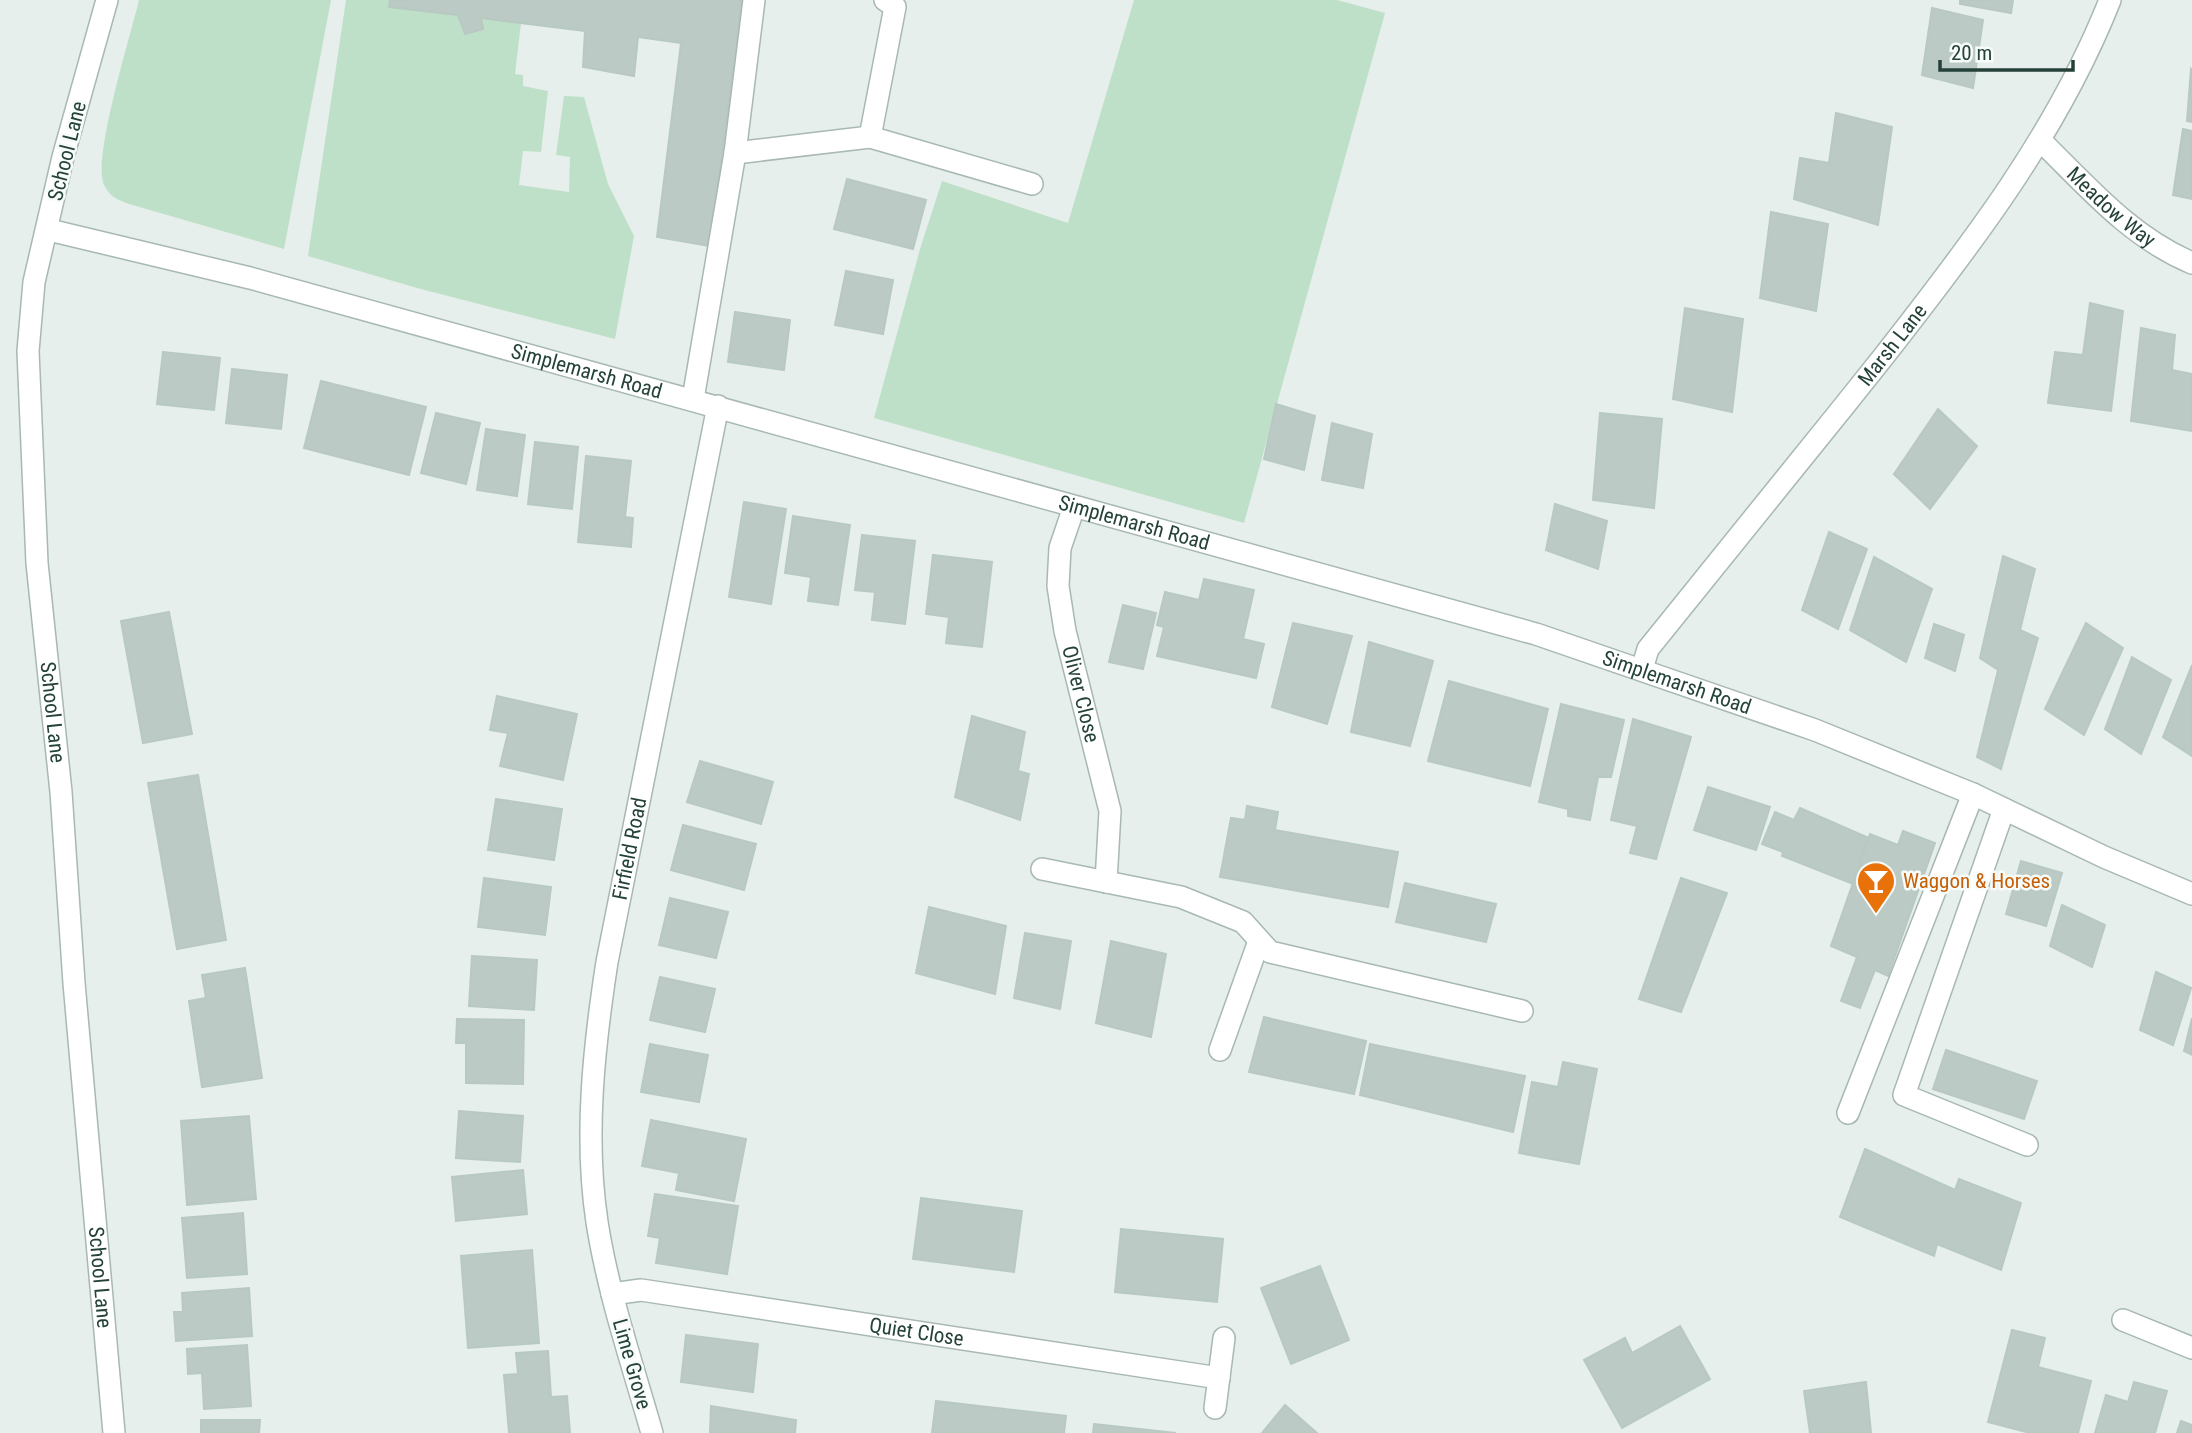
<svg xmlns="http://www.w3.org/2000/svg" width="2192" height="1433" font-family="'Roboto Condensed',sans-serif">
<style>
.green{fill:#bfe0c8}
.building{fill:#bbcac4;stroke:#b8c9c2;stroke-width:2}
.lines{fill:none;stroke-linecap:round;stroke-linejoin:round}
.minor-casing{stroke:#a8b8b2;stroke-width:24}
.minor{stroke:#fff;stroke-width:21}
.labels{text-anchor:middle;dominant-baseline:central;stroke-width:5;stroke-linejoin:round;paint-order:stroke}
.street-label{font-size:21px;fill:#24423a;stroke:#f7fbf9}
.food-label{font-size:21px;fill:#c56008;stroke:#f7fbf9;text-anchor:start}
</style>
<rect width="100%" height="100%" fill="#e6efeb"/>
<!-- green -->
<g class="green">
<path d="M139,0H331L284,249L129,204C118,200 110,197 104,185C92,159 131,34 139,0Z"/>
<polygon points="346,0 390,0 389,7 458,15 466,34 483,29 481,18 521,23 515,74 523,75 523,86 548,91 541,152 523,151 519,185 569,192 570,157 556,155 564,96 584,97 608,184 634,236 615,339 417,288 308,256"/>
<polygon points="1134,0 1337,0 1385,13 1244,523 874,418 920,249 942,181 1068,223"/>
</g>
<!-- building -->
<g class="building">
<polygon points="390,0 742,0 710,246 657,237 681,43 638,37 634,76 583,67 585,31 481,18 483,29 465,34 458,15 389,7"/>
<polygon points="1960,0 2013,0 2011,13 1960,4"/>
<polygon points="1932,8 1983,20 1973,88 1922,75"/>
<polygon points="2191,69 2192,70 2192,122 2187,121"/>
<polygon points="1836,113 1892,127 1878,225 1794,199 1800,158 1829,163"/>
<polygon points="2183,129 2192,131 2192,199 2173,195"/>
<polygon points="847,179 926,200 913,249 834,229"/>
<polygon points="1771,212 1828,224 1816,311 1760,298"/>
<polygon points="846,271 893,280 883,334 835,325"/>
<polygon points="2090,303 2123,311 2111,411 2048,403 2055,352 2083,355"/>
<polygon points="1685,308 1743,319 1732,412 1673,399"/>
<polygon points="735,312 790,320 784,370 728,362"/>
<polygon points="2141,328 2175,335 2172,370 2192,374 2192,431 2131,421"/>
<polygon points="163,352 220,358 214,410 157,404"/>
<polygon points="232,369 287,375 281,429 226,423"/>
<polygon points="321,381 426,407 409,475 304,448"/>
<polygon points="1276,404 1315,416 1304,470 1264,459"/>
<polygon points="1938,409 1977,446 1930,509 1894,474"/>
<polygon points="436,413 480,423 466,484 421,473"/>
<polygon points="1600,413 1662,419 1654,508 1593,500"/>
<polygon points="1332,423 1372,434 1363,488 1322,480"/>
<polygon points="486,429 525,435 517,496 477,490"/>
<polygon points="535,442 578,447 572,509 528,504"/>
<polygon points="586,456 631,461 625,517 633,518 631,547 578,542"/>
<polygon points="744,502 786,509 771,604 729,597"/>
<polygon points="1555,504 1607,521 1598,569 1546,550"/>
<polygon points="793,516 850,525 838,605 808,601 811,577 785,573"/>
<polygon points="1829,532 1867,549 1838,629 1802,610"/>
<polygon points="862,535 915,541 905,624 872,620 875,592 855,590"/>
<polygon points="933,555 992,562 982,647 946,643 949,617 926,614"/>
<polygon points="2003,556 2035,569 2020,630 2038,638 2001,769 1977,757 1998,670 1980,658"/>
<polygon points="1874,557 1932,589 1906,662 1850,630"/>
<polygon points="1204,579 1254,590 1243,639 1264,644 1256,678 1157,656 1164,627 1157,625 1165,592 1199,600"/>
<polygon points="1123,605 1156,613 1143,669 1109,662"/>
<polygon points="169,612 192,734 143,743 121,621"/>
<polygon points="1293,623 1352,636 1327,724 1272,707"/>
<polygon points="2086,623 2123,648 2084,735 2045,709"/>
<polygon points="1934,624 1964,635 1955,671 1925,658"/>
<polygon points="1369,642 1433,661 1410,746 1351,732"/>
<polygon points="2132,657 2171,680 2141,754 2105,729"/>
<polygon points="2192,665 2192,756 2163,737"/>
<polygon points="1449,681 1548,709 1530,786 1428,761"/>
<polygon points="497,696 577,714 563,780 500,766 508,733 490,730"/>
<polygon points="1561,704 1624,720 1611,777 1598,777 1590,820 1568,816 1568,809 1539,802"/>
<polygon points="972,716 1025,732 1018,771 1029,774 1020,820 955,797"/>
<polygon points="1633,719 1691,737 1656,859 1630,853 1637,826 1611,820"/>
<polygon points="700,761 773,782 761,824 687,802"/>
<polygon points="198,775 226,940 177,949 148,783"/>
<polygon points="1708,787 1770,807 1756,850 1694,830"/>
<polygon points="496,799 562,809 554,860 488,850"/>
<polygon points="1247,806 1278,812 1275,830 1398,852 1388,907 1220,877 1231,818 1245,820"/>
<polygon points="1800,808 1869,838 1853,884 1782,856 1783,852 1762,844 1775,812 1794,820"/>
<polygon points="683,825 756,844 744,890 671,870"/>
<polygon points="1903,831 1935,843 1888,976 1875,970 1860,1008 1841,1001 1857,957 1831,946 1870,834 1898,845"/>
<polygon points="2021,861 2062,873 2046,926 2006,914"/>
<polygon points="484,878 551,887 545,935 478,927"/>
<polygon points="1681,878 1727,893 1681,1012 1639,999"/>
<polygon points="1405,883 1496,904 1486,942 1396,922"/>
<polygon points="670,898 728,912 716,958 659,945"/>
<polygon points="2062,905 2105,925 2092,967 2050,946"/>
<polygon points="929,907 1006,926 995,994 916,973"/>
<polygon points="1025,933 1071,941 1060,1009 1014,998"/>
<polygon points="1111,941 1166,954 1151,1037 1096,1023"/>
<polygon points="472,956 537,960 534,1010 469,1006"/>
<polygon points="245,968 262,1078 202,1087 189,1001 206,998 202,975"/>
<polygon points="2156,972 2191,988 2173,1045 2140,1030"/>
<polygon points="660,977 715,989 705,1032 650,1020"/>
<polygon points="1264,1017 1366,1041 1354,1094 1249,1072"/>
<polygon points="2192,1018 2192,1055 2184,1051"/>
<polygon points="457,1019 524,1020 523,1084 466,1083 466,1043 456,1043"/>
<polygon points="650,1044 708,1055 699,1102 641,1092"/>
<polygon points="1370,1044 1525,1076 1513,1132 1360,1095"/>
<polygon points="1946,1050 2037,1081 2024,1119 1933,1089"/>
<polygon points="1563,1062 1597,1069 1579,1164 1519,1153 1532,1082 1558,1087"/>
<polygon points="459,1111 523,1116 520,1162 456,1158"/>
<polygon points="249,1116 256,1199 187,1205 181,1121"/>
<polygon points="651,1120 746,1139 734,1201 676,1190 679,1173 642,1166"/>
<polygon points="1865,1149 1955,1190 1959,1179 2021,1203 2001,1270 1937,1244 1934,1256 1840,1217"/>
<polygon points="523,1170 527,1214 456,1221 452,1177"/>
<polygon points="655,1194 738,1206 727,1274 656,1263 660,1238 648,1236"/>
<polygon points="921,1198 1022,1211 1014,1272 913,1259"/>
<polygon points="243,1213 247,1274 187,1278 182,1218"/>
<polygon points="1121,1229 1223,1239 1217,1302 1115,1292"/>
<polygon points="532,1250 539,1343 468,1348 461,1256"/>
<polygon points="1320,1266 1349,1340 1291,1364 1261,1288"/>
<polygon points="249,1288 252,1336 176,1341 174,1312 183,1312 182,1293"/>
<polygon points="1680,1326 1710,1379 1622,1428 1584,1360 1625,1338 1632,1353"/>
<polygon points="2012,1330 2045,1338 2038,1367 2091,1381 2078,1433 2030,1433 1988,1422"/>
<polygon points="686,1335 758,1344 753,1392 681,1382"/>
<polygon points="247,1345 251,1406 204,1409 202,1373 188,1374 187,1349"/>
<polygon points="548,1351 551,1397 567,1396 570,1433 509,1433 504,1375 518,1374 516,1353"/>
<polygon points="1866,1382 1871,1433 1810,1433 1804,1391"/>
<polygon points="2134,1382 2167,1391 2155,1433 2095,1433 2106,1395 2128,1402"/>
<polygon points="936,1401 1066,1416 1064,1433 932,1433"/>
<polygon points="1285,1405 1317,1433 1262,1433"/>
<polygon points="711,1406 796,1420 795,1433 710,1433"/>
<polygon points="201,1420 260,1420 259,1433 201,1433"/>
<polygon points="2181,1421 2192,1425 2192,1433 2177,1433"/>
<polygon points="1094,1424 1176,1433 1093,1433"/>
</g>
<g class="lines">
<defs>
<g id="minor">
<path id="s1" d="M107,0L63,157L34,282L28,351L37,563L61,792L74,983L114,1433"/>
<polyline points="870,137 1032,184"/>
<path id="s2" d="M2040,140C2087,186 2130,237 2192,263"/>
<polyline points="735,153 870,137 895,7 885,0"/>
<path id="s3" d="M49,230L250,278L1536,634L1815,730L1973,794L2104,857L2192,894"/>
<polyline points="693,399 735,153 754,0"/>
<path id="s4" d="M1074,507L1060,548L1058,586L1065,631L1110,811L1106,882"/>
<path id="s5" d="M1642,669L1648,649C1727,551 1806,454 1884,356C1971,245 2058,132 2110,0"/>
<polyline points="2004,809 1904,1095 2027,1145"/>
<polyline points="1042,869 1181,897 1243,922 1270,952 1522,1011"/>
<polyline points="1220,1050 1259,941"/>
<polyline points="1848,1113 1973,794"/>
<path id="s6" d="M612,1294L641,1290L1219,1378"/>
<polyline points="2123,1320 2192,1348"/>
<polyline points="1215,1408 1224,1338"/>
<path id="s7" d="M652,1433C632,1363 608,1293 597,1222C584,1136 594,1046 607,962L718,406"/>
</g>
</defs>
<!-- minor casing -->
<use href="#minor" class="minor-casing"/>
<!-- minor -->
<use href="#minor" class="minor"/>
</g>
<!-- icons -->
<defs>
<symbol id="bar-pin" viewBox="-11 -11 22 30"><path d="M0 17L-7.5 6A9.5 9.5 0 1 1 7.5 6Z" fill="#e8710a" stroke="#f7fbf9"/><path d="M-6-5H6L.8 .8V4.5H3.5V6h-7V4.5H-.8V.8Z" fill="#fff"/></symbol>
</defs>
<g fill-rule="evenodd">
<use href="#bar-pin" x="1854" y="859" width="44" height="60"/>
</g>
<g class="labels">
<!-- street labels -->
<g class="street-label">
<text transform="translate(67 151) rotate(-76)">School Lane</text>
<text stroke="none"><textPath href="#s2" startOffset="98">Meadow Way</textPath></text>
<text stroke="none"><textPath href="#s5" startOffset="411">Marsh Lane</textPath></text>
<text stroke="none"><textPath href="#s3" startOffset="556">Simplemarsh Road</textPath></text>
<text stroke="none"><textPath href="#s3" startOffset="1124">Simplemarsh Road</textPath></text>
<text stroke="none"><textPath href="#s3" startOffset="1690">Simplemarsh Road</textPath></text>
<text stroke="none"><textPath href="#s4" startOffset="192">Oliver Close</textPath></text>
<text stroke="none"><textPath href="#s1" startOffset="723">School Lane</textPath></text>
<text stroke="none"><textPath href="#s7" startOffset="595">Firfield Road</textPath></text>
<text stroke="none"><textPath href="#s1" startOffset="1290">School Lane</textPath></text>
<text stroke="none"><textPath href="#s6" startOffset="308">Quiet Close</textPath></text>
<text transform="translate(632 1364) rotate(74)">Lime Grove</text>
</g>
<!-- food labels -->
<g class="food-label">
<text x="1903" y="881">Waggon &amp; Horses</text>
</g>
</g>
<!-- scale -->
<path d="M1940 60v10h133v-10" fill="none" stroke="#24423a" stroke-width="3.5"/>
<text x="1951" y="60" font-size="21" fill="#24423a" stroke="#f7fbf9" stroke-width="5" paint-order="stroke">20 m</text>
</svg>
